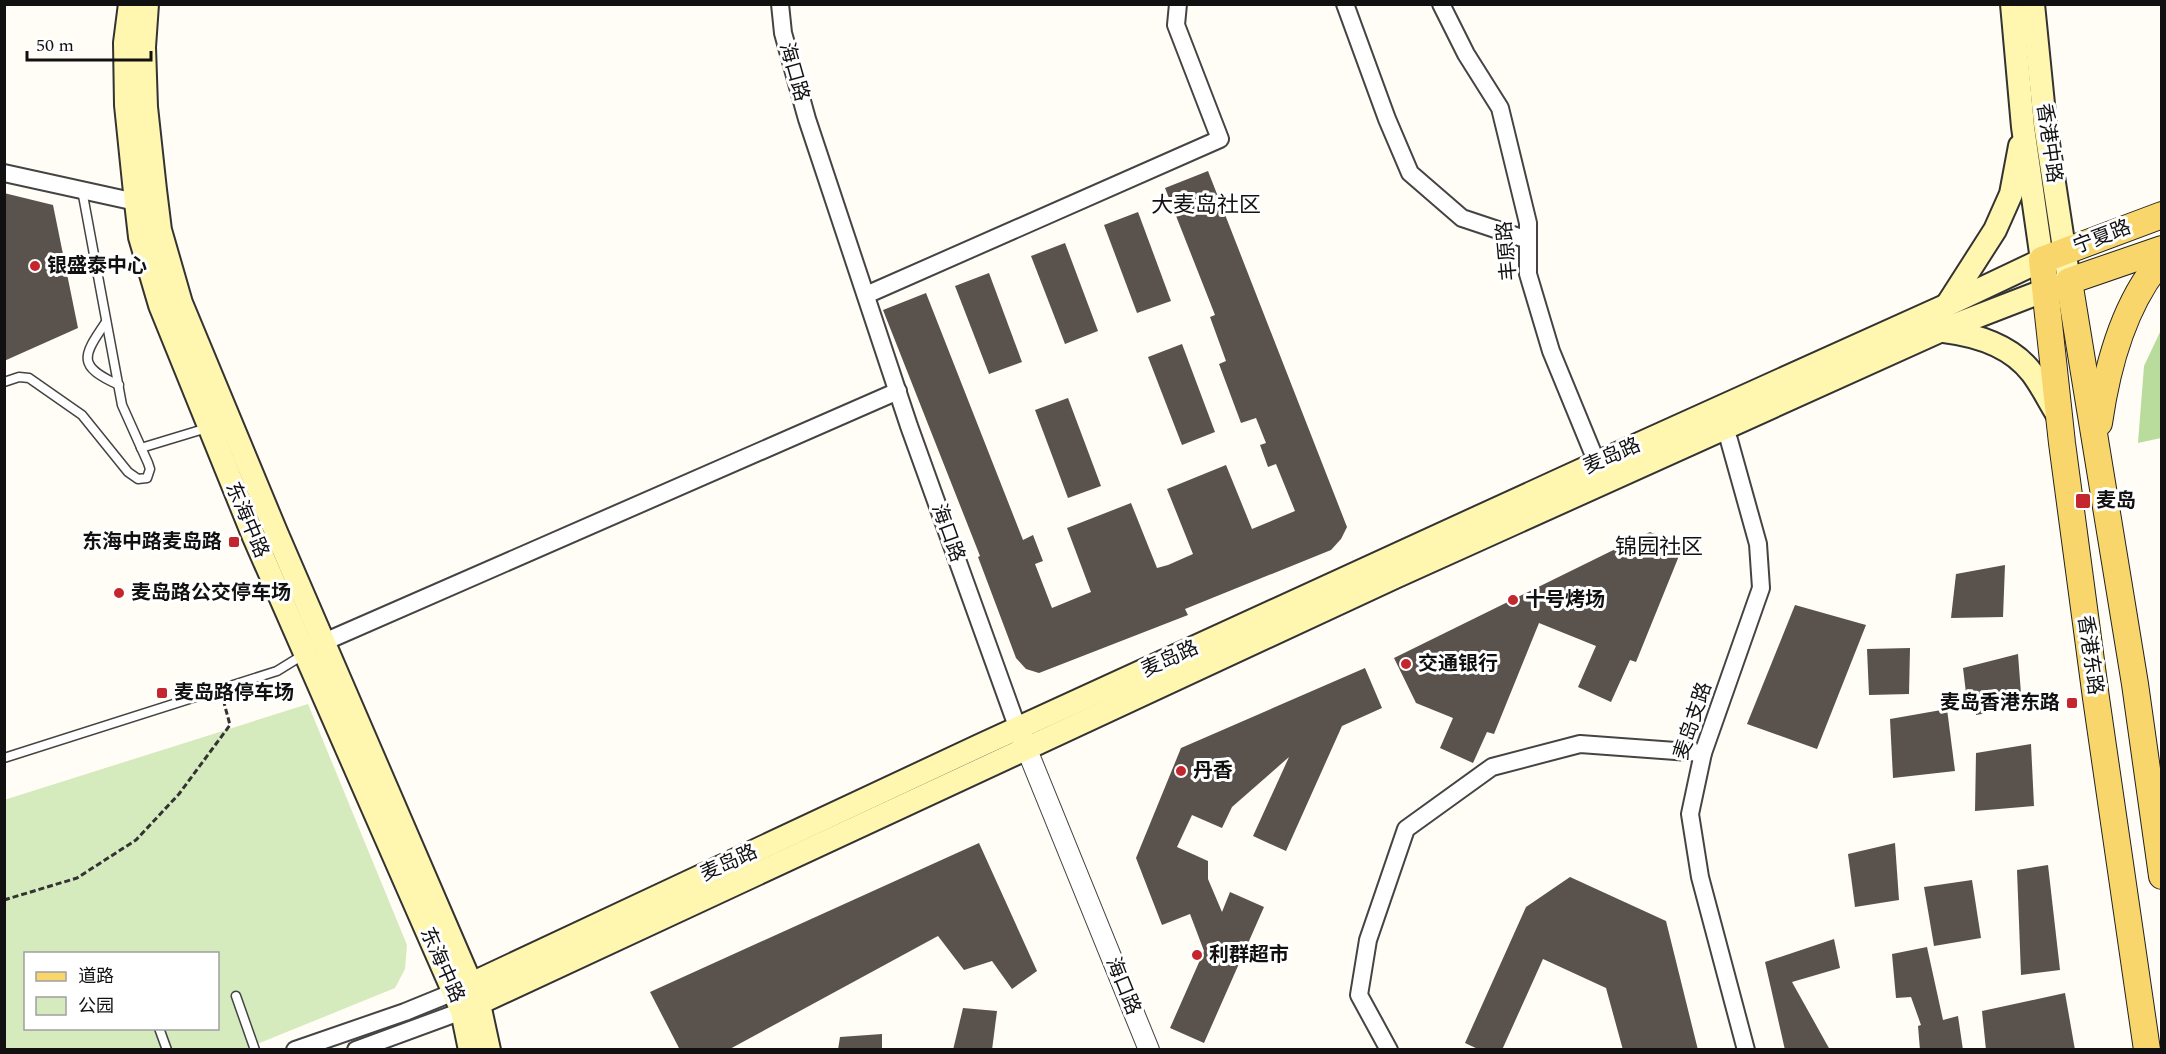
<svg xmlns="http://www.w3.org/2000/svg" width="2166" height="1054" font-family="Spectral,'Noto Sans SC',serif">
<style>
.green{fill:#d5ebbd;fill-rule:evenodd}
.forest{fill:#b9dc9c}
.building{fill:#5a524d}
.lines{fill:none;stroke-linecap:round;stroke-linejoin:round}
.service-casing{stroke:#444;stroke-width:11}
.minor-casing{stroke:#444;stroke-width:20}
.tertiary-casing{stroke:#444;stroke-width:22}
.secondary-casing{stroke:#333;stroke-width:26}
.primary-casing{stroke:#222;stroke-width:28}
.path{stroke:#333;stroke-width:3;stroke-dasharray:6 3;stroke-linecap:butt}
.service{stroke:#fff;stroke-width:8}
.minor{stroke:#fff;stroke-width:16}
.tertiary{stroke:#fff;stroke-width:20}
.secondary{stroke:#fff6b0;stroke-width:22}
.primary{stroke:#f9d66b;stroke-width:26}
.poi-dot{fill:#c4262e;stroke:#fff;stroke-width:2}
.labels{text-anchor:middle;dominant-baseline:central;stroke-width:6;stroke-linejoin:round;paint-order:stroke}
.street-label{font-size:20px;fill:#111;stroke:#fff}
.poi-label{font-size:20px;font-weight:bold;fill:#111;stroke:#fff;text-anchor:start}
.quarter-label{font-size:22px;fill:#111;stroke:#fff}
</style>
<rect width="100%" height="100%" fill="#fffdf5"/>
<!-- green -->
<path class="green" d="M308,704L407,945L405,969L395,988L245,1049H5L4,800ZM26,954H218V1028H26Z"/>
<!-- forest -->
<polygon class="forest" points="2161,330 2161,438 2138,443 2144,366"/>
<!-- building -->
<g class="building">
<polygon points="1208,171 1347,527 1341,539 1331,550 1185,609 1188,615 1039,673 1026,669 1016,658 978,557 980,556 883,310 926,293 1023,540 1033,535 1043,561 1035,564 1052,608 1091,592 1067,528 1131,503 1157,568 1168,565 1193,554 1167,489 1226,465 1252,529 1295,511 1276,464 1268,467 1260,445 1266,443 1256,418 1241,423 1219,364 1226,361 1210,317 1215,315 1165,188"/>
<polygon points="4,193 53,205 78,328 4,361"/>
<polygon points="1138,212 1171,301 1137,313 1104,225"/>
<polygon points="1065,243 1098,331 1065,344 1031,256"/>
<polygon points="989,273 1022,362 989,374 955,286"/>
<polygon points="1182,344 1215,432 1182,445 1148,357"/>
<polygon points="1068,398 1101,486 1068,498 1035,410"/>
<polygon points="1650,532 1683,546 1636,662 1630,660 1611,702 1578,687 1596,646 1539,623 1494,734 1487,732 1473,763 1440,748 1453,718 1416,703 1394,658"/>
<polygon points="2005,565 2003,617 1951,618 1956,574"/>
<polygon points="1795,605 1866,625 1817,749 1747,724"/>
<polygon points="1910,648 1909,694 1869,695 1867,649"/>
<polygon points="2018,654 2022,707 1976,715 1974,693 1966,693 1963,668"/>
<polygon points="1365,668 1382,708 1342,726 1286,851 1253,836 1289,757 1232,807 1222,828 1192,815 1177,847 1208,861 1208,879 1222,912 1230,892 1264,907 1204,1043 1170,1028 1204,951 1190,914 1162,925 1136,858 1181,748"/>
<polygon points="1947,709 1955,771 1893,778 1890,719"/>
<polygon points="2031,744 2034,806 1975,811 1976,753"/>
<polygon points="979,843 1037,971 1012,989 992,961 964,970 938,936 728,1050 680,1050 650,992"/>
<polygon points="1895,843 1899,900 1855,907 1848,854"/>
<polygon points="2048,865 2060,970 2021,975 2017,870"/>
<polygon points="1570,877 1666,921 1698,1050 1623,1050 1606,988 1543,959 1502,1050 1480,1050 1465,1043 1526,907"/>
<polygon points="1972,880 1981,938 1934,946 1924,887"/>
<polygon points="1834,939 1840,968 1792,982 1830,1050 1785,1050 1765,962"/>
<polygon points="1927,947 1943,1020 1958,1016 1963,1050 1920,1050 1918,1026 1921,1025 1911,997 1896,998 1892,954"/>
<polygon points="2065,993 2075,1050 1986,1050 1982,1011"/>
<polygon points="963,1008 997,1011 992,1050 953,1050"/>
<polygon points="882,1034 882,1050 838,1050 840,1037"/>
</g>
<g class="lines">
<defs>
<g id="service">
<path d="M106,322C82,357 77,366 119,385"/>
<polyline points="4,382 19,377 29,378 82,415 128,472 138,479 147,478 150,469 148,463 122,405 82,190"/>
<polyline points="141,448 207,428"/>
<polyline points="4,758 277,671 303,655"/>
<polyline points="236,996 255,1050"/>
<polyline points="159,1028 167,1050"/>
</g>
<g id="minor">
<polyline points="780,4 783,33 807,119 909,426 1018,729"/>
<polyline points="1345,4 1387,119 1410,173 1462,218 1528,240"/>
<polyline points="1441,4 1466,54 1500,108 1528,223 1528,274 1551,351 1597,463"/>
<polyline points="4,173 136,202"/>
<polyline points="866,295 1220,139 1176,25 1178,4"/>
<polyline points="1721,419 1729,440 1758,544 1761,588 1703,753 1690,814 1700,877 1746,1050"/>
<polyline points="324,642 898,391"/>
<polyline points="295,1050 405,1012 454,992"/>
<polyline points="356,1050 462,1011"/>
<polyline points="1389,1050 1359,995 1368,940 1406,829 1492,767 1580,744 1703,753"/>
</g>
<polyline id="tertiary" points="1021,735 1149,1050"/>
<g id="secondary">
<polyline points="130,4 125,43 126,105 136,202 140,237 160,305 254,537 462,1011 470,1050"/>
<polyline points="147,4 144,47 146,107 155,190 160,230 181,303 276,532 471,984 479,1004 489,1050"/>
<polyline points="1947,305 1995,230 2011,194 2020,146"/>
<path d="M1944,331C1976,335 2011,345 2032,373C2042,386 2050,403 2059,417"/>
<polyline points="454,992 979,746 1597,463 1945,306 2042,260 2023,127 2012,4"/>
<polyline points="462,1011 1395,577 1942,330 2069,281 2045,124 2033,4"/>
</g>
<g id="primary">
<polyline points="2162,249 2069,281 2135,684 2162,876"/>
<path d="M2099,423C2107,367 2124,303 2162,259"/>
<polyline points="2147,1050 2096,698 2062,443 2042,260 2162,215"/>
</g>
</defs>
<!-- service casing -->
<use href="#service" class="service-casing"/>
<!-- minor casing -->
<use href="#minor" class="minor-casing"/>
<!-- tertiary casing -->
<use href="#tertiary" class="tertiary-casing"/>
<!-- secondary casing -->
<use href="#secondary" class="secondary-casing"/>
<!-- primary casing -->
<use href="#primary" class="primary-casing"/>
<!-- path -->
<polyline class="path" points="4,900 77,878 136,840 179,794 230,725 223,699"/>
<!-- service -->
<use href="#service" class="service"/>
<!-- minor -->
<use href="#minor" class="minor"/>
<!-- tertiary -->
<use href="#tertiary" class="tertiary"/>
<!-- secondary -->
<use href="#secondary" class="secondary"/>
<!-- primary -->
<use href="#primary" class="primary"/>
</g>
<!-- markers -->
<g class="poi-dot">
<circle cx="35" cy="266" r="6"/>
<rect x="2075" y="493" width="16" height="16" rx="3"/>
<rect x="228" y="536" width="12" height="12" rx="3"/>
<circle cx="119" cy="593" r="6"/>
<circle cx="1513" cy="600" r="6"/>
<circle cx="1406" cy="664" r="6"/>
<rect x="156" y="687" width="12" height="12" rx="3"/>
<rect x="2066" y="697" width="12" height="12" rx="3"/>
<circle cx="1181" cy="771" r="6"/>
<circle cx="1197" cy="955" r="6"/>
</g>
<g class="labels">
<!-- street labels -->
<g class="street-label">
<text transform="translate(794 72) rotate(74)">海口路</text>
<text transform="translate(2049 143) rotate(82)">香港中路</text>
<text transform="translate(2102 237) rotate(-21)">宁夏路</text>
<text transform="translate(1507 251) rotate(-95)">丰原路</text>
<text transform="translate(1612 456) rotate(-24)">麦岛路</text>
<text transform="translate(247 520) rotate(67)">东海中路</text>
<text transform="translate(948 533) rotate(70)">海口路</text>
<text transform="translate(2090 655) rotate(82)">香港东路</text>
<text transform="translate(1170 659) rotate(-25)">麦岛路</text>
<text transform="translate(1693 721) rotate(-72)">麦岛支路</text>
<text transform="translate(729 863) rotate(-25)">麦岛路</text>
<text transform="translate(442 965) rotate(66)">东海中路</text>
<text transform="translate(1123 986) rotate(68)">海口路</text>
</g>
<!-- poi labels -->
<g class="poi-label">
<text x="47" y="266">银盛泰中心</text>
<text x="2096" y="501">麦岛</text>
<text x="222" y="542" text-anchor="end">东海中路麦岛路</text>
<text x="131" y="593">麦岛路公交停车场</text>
<text x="1525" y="600">十号烤场</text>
<text x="1418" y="664">交通银行</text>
<text x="174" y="693">麦岛路停车场</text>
<text x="2060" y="703" text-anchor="end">麦岛香港东路</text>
<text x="1193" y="771">丹香</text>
<text x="1209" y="955">利群超市</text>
</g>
<!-- quarter labels -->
<g class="quarter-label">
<text x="1206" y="205">大麦岛社区</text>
<text x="1659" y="547">锦园社区</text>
</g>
</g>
<!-- border -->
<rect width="2166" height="1054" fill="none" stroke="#111111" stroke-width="12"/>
<!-- legend -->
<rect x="24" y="952" width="195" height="78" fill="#ffffff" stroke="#a0a0a0" stroke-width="1.5"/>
<rect x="36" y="972" width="30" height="9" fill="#f9d66b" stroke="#a0a0a0" stroke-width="1.5"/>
<text x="78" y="982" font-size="18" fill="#111111">道路</text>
<rect x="36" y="997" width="30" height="18" fill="#d5ebbd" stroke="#a0a0a0" stroke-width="1.5"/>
<text x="78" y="1012" font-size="18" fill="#111111">公园</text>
<!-- scale -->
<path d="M27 51v9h124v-9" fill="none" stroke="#111111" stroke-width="3"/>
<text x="36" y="51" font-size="18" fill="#111111" stroke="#ffffff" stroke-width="4.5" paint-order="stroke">50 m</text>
</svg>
